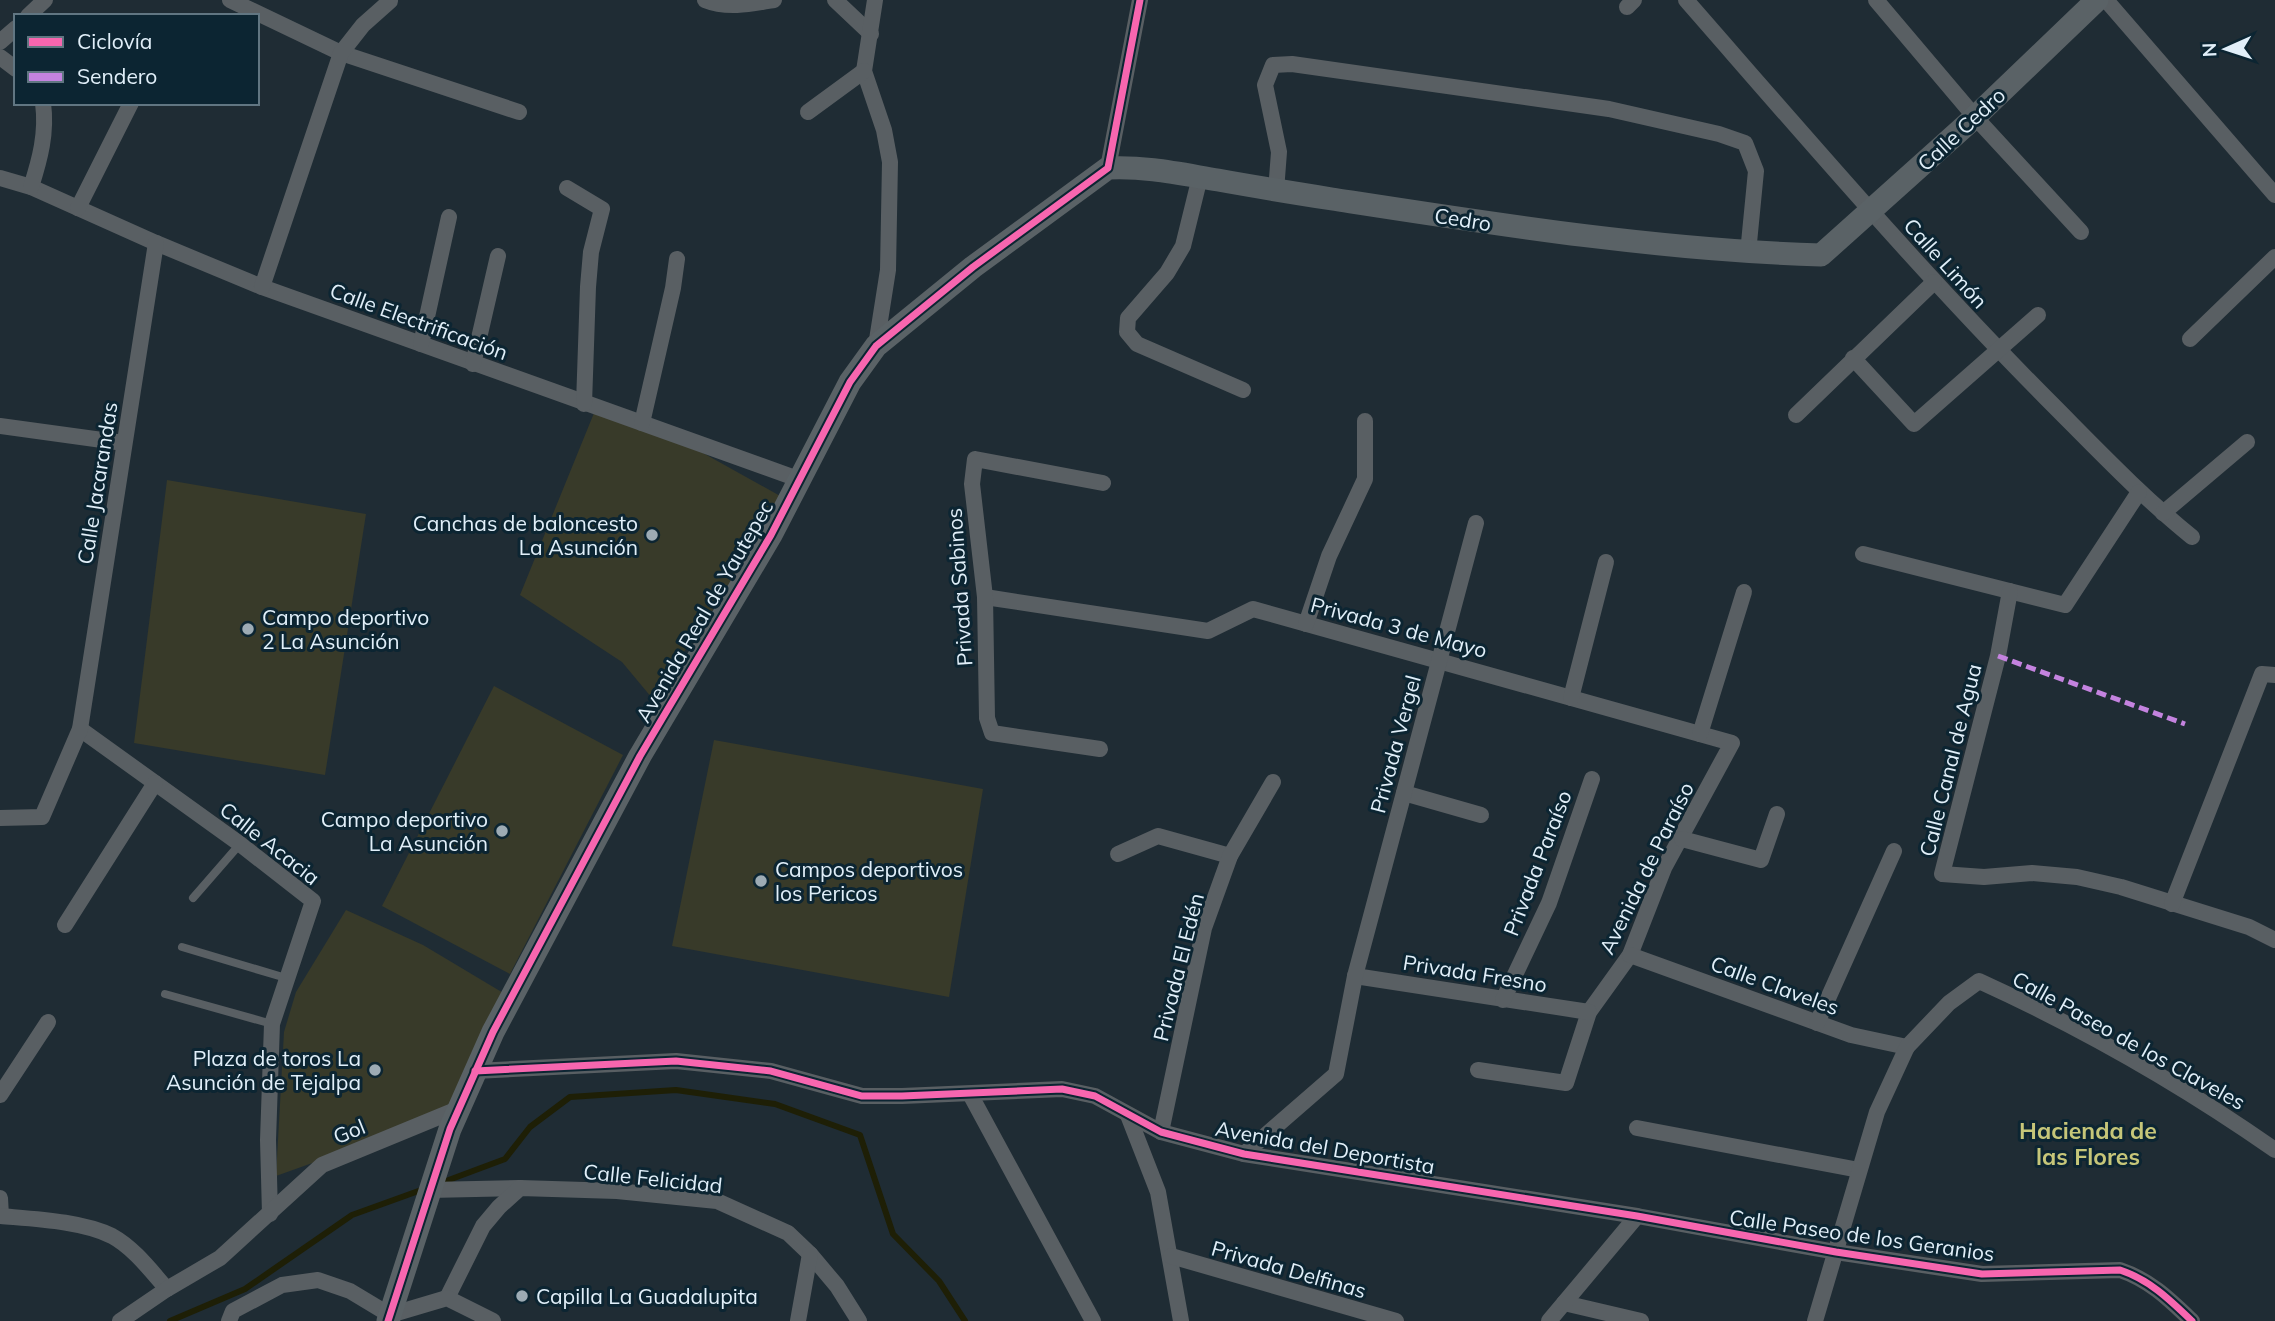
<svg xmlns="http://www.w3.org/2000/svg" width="2275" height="1321" font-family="Mulish,sans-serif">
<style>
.green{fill:#383a29}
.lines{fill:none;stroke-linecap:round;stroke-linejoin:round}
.stream{stroke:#1e1f06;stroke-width:6}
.lane{stroke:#595f63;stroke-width:8}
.street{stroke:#595f63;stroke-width:16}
.secondary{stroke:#5a6266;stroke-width:23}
.quiet{stroke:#c483df;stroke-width:5;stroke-dasharray:10 5;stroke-linecap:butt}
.cycleway-casing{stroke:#0c2532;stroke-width:11}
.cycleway{stroke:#f766af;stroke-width:7}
.poi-dot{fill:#9dabb4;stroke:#0c2532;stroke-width:2.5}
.labels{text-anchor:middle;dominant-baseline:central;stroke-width:6;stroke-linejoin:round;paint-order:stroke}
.street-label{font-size:21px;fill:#e1eff9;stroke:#0c2532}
.poi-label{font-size:21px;fill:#e1eff9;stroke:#0c2532;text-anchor:end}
.neighbourhood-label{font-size:23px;font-weight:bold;fill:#c6c679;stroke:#0c2532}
</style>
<rect width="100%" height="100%" fill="#1f2c34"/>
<!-- green -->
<g class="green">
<polygon points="594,413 694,448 782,497 738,574 652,698 622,662 520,595"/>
<polygon points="167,480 366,514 325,775 134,743"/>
<polygon points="494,686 623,755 510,974 382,906"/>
<polygon points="714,740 983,789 949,997 672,946"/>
<polygon points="346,910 423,945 505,994 452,1106 318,1161 276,1176 284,1032 296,992"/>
</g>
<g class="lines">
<!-- stream -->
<g class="stream">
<polyline points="438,1184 505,1159 530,1127 570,1097 676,1090 775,1104 860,1135 893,1234 939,1281 965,1321"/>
<polyline points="170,1321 245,1289 352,1215 424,1189"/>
</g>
<!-- lane -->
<g class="lane">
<polyline points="193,898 240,844"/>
<polyline points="182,947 286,978"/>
<polyline points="165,994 272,1024"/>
</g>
<!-- street -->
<g class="street">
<polyline points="230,0 341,53 519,112"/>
<path d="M705,0C727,9 751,4 774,0"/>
<polyline points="835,0 871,34"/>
<polyline points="875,0 864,71 884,130 890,162 888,270 876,346"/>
<path d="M1686,0C1804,135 1920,271 2046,398C2094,446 2140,495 2192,537"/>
<polyline points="1876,0 1975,117 2081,232"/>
<polyline points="2106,0 2275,195"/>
<polyline points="1627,7 1634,0"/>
<polyline points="28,16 45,0"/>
<polyline points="0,42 16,28"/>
<polyline points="0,57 16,69"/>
<polyline points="808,112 864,71"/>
<polyline points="1108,168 1140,0"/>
<polyline points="1200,177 1183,246 1167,273 1128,318 1127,332 1137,344 1243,390"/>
<polyline points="0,178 31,187 156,243 262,287 798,479"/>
<path d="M31,187C40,159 47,133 43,103"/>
<polyline points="567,188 602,209 591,252 588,287 584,404"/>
<polyline points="1276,191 1279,152 1265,85 1273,65 1292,64 1609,109 1719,134 1745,143 1756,171 1748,253"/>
<polyline points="78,208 131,103"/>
<polyline points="262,287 341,53 363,25 390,1"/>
<polyline points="2190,339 2275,257"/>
<polyline points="421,344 449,217"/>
<polyline points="1853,358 1914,424 2038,315"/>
<polyline points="473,364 498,256"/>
<polyline points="1796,415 1934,282"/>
<polyline points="642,423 673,288 677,259"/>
<polyline points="0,426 124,443"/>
<polyline points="2163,513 2247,442"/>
<polyline points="1863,554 2065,605 2139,492"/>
<polyline points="2010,591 1998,656 1942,874 1984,877 2032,873 2077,877 2121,887 2249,927 2275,940"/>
<polyline points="985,597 1208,631 1253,609 1732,743 1664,868 1630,955 1589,1012 1566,1083 1478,1070"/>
<polyline points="1306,624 1329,556 1365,479 1365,421"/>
<polyline points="1571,698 1606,562"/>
<polyline points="80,729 240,844 313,901 272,1024 268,1140 270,1214"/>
<polyline points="1700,734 1744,592"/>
<polyline points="1100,749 992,733 987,718 985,597 972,484 975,459 1103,483"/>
<polyline points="1404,793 1481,815"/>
<polyline points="0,818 42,817 80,729 156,243"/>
<polyline points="1682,839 1761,860 1777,814"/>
<polyline points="1118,854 1158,836 1230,856"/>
<polyline points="2172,904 2262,674 2275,675"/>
<polyline points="65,925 155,783"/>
<polyline points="1630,955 1851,1035 1907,1047"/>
<polyline points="1355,976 1589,1012"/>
<polyline points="1503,1000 1549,903 1592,779"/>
<polyline points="1817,1023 1894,851"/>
<path d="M475,1071L676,1061L771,1071L862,1096H902L1062,1089L1095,1096L1161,1132L1244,1154L1637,1216L1836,1252L1982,1274L2120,1270C2150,1280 2170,1300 2192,1321"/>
<polyline points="970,1094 1093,1321"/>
<polyline points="0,1095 48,1022"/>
<polyline points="1128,1115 1158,1192 1181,1321"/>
<polyline points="1637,1128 1859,1170"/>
<polyline points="1161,1132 1204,928 1230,856 1273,782"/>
<polyline points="1244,1154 1336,1074 1355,976 1476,523"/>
<polyline points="429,1190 520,1188"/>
<polyline points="0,1198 1,1216"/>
<path d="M0,1216C34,1219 82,1221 112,1236C134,1248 151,1271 167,1289"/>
<polyline points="1171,1256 1396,1321"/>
<polyline points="447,1298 483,1226 499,1207 520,1188 617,1191 717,1201 788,1233 810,1254 837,1286 859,1321"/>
<polyline points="1564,1303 1641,1321"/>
<polyline points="120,1321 167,1289 220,1258 322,1165 458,1109"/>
<polyline points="229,1321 233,1311 282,1285 318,1280 350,1291 390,1315 447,1298 493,1321"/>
<polyline points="798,1321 810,1254"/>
<polyline points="1549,1321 1637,1216"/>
<path d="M1815,1321L1877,1112L1907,1047L1949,1003L1979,981C2082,1028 2182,1085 2275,1150"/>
</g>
<!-- secondary -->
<path class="secondary" d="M388,1321L450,1129L493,1032L640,756L771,535L850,382L876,346L973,267L1108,168C1145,166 1181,174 1218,180C1256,187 1294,193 1332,199C1494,224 1657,250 1821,255L1975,117L2097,0"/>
<!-- quiet -->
<polyline class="quiet" points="1998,656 2185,724"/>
<defs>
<g id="cycleway">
<path d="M475,1071L676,1061L771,1071L862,1096H902L1062,1089L1095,1096L1161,1132L1244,1154L1637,1216L1836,1252L1982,1274L2120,1270C2150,1280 2170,1300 2192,1321"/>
<polyline points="388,1321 450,1129 493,1032 640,756 771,535 850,382 876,346 973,267 1108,168 1140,0"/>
</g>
</defs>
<!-- cycleway casing -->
<use href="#cycleway" class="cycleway-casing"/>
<!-- cycleway -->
<use href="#cycleway" class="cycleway"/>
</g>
<!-- markers -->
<g class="poi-dot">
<circle cx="652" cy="535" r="7"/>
<circle cx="248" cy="629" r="7"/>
<circle cx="502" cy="831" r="7"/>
<circle cx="761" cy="881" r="7"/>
<circle cx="375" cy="1070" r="7"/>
<circle cx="522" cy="1296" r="7"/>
</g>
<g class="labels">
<!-- street labels -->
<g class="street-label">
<text transform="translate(1961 129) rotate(-43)">Calle Cedro</text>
<text transform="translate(1463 219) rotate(9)">Cedro</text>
<text transform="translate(1946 263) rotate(48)">Calle Limón</text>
<text transform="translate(419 321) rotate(20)">Calle Electrificación</text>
<text transform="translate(97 483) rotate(-81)">Calle Jacarandas</text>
<text transform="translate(959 587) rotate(-94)">Privada Sabinos</text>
<text transform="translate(704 611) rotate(-60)">Avenida Real de Yautepec</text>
<text transform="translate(1399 627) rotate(15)">Privada 3 de Mayo</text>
<text transform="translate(1395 744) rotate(-75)">Privada Vergel</text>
<text transform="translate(1950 760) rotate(-76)">Calle Canal de Agua</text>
<text transform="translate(270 843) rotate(38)">Calle Acacia</text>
<text transform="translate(1537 863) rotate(-69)">Privada Paraíso</text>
<text transform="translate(1646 868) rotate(-64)">Avenida de Paraíso</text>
<text transform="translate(1178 967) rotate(-76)">Privada El Edén</text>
<text transform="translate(1475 973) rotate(9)">Privada Fresno</text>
<text transform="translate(1775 985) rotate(20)">Calle Claveles</text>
<text transform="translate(2129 1040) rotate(29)">Calle Paseo de los Claveles</text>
<text transform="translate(349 1131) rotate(-22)">Gol</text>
<text transform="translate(1325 1147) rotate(10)">Avenida del Deportista</text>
<text transform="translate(653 1178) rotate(6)">Calle Felicidad</text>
<text transform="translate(1862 1235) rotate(8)">Calle Paseo de los Geranios</text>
<text transform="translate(1289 1269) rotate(16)">Privada Delfinas</text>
</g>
<!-- poi labels -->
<g class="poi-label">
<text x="638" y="523">Canchas de baloncesto<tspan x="638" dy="24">La Asunción</tspan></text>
<text x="262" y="617" text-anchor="start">Campo deportivo<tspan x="262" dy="24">2 La Asunción</tspan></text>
<text x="488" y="819">Campo deportivo<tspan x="488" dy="24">La Asunción</tspan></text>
<text x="775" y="869" text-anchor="start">Campos deportivos<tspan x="775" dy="24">los Pericos</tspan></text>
<text x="361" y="1058">Plaza de toros La<tspan x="361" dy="24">Asunción de Tejalpa</tspan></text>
<text x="536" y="1296" text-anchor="start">Capilla La Guadalupita</text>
</g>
<!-- neighbourhood labels -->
<g class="neighbourhood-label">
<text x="2088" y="1130">Hacienda de<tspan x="2088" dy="26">las Flores</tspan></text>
</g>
</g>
<!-- legend -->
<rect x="14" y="14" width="245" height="91" fill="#0c2532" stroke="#617682" stroke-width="2"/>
<rect x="28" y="37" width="35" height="10" fill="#f766af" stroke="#617682" stroke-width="2"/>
<text x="77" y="49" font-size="21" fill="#e1eff9">Ciclovía</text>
<rect x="28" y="72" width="35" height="10" fill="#c483df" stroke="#617682" stroke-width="2"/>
<text x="77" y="84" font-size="21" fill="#e1eff9">Sendero</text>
<!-- north arrow -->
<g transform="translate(2226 49) rotate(267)" stroke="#0c2532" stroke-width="5" paint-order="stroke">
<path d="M0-5L12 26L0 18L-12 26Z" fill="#e1eff9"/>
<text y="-10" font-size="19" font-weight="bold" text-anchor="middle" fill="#e1eff9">N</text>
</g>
</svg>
